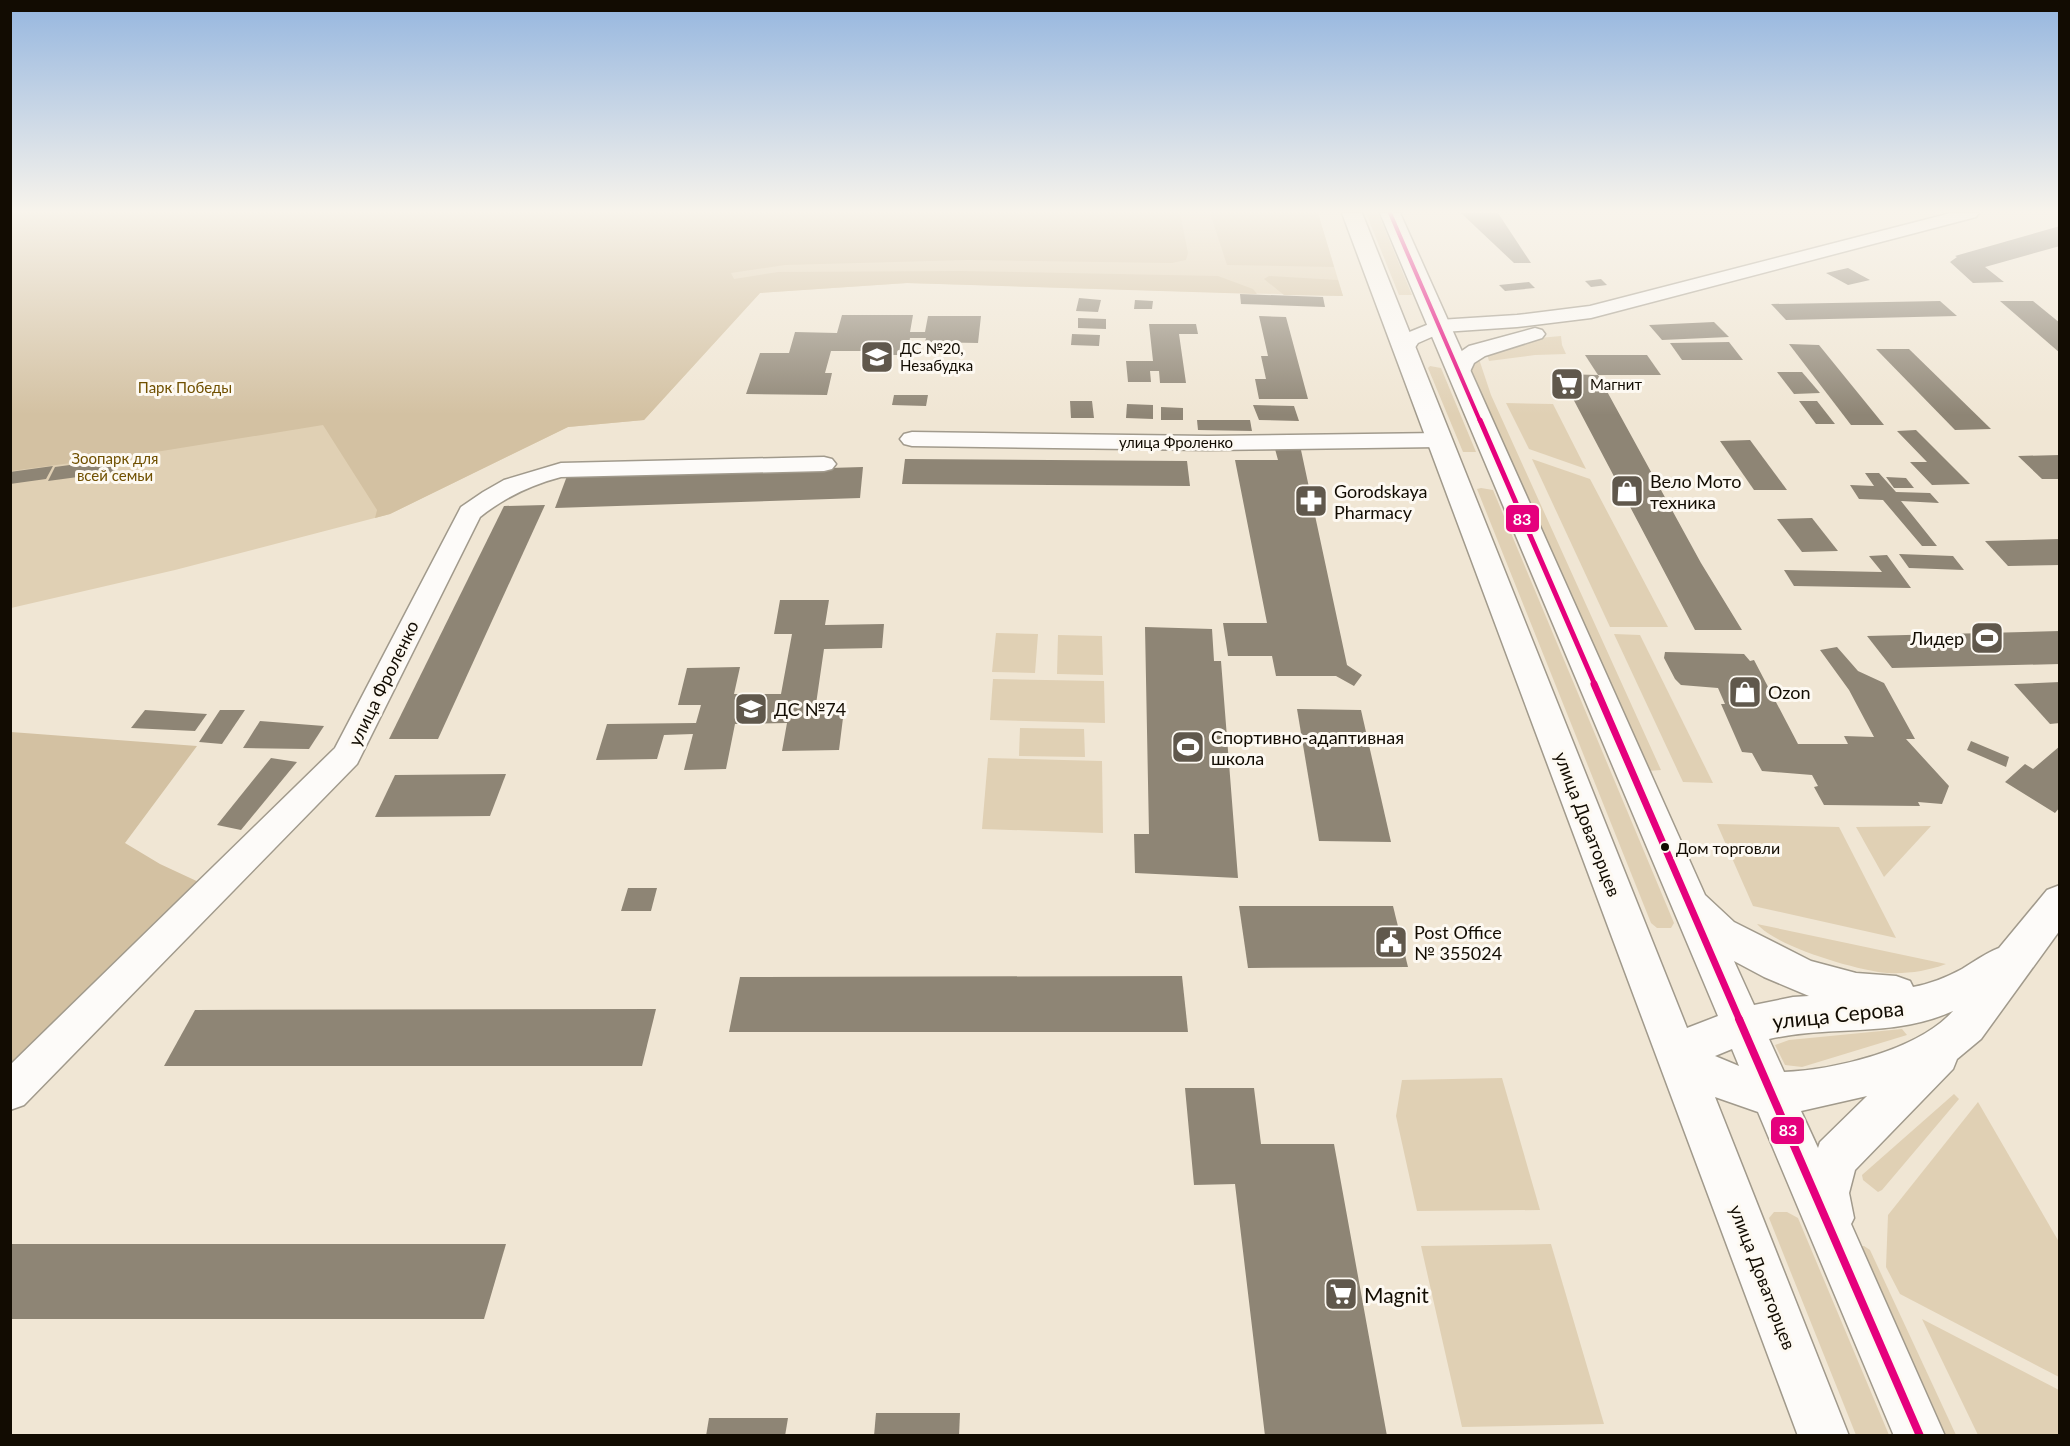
<svg xmlns="http://www.w3.org/2000/svg" width="2070" height="1446" font-family="Lato,sans-serif">
<style>
.green{fill:#e0d0b4}
.forest{fill:#d3c1a2}
.building{fill:#8e8575}
.lines{fill:none;stroke-linecap:round;stroke-linejoin:round}
.minor-casing{stroke:#a19a8c;stroke-width:3}
.major-casing{stroke:#a19a8c;stroke-width:3}
.minor{fill:#fdfbf9;fill-rule:evenodd}
.major{fill:#fdfbf9;fill-rule:evenodd}
.bus-1-far3-casing{stroke:#fdf9f2;stroke-width:7}
.bus-1-far2-casing{stroke:#fdf9f2;stroke-width:9}
.bus-1-far1-casing{stroke:#fdf9f2;stroke-width:11}
.bus-1-casing{stroke:#fdf9f2;stroke-width:13}
.bus-1-far3{stroke:#e5007d;stroke-width:4}
.bus-1-far2{stroke:#e5007d;stroke-width:5}
.bus-1-far1{stroke:#e5007d;stroke-width:7}
.bus-1{stroke:#e5007d;stroke-width:8}
.bus-dot{fill:#120c02;stroke:#fdf9f2;stroke-width:2}
.labels{text-anchor:middle;dominant-baseline:central;stroke-width:6;stroke-linejoin:round;paint-order:stroke}
.far-poi-label{font-size:15px;fill:#120c02;stroke:#fdf9f2;text-anchor:start}
.far-park-label{font-size:15px;fill:#705000;stroke:#fdf9f2}
.far-street-label{font-size:15px;fill:#120c02;stroke:#fdf9f2}
.bus-label{font-size:16px;fill:#120c02;stroke:#fdf9f2;text-anchor:start}
.poi-label{font-size:18px;fill:#120c02;stroke:#fdf9f2;text-anchor:start}
.street-label{font-size:18px;fill:#120c02;stroke:#fdf9f2}
.near-street-label{font-size:21px;fill:#120c02;stroke:#fdf9f2}
.near-poi-label{font-size:21px;fill:#120c02;stroke:#fdf9f2;text-anchor:start}
.line-badge{stroke:#fdf9f2;stroke-width:2}
.badge-label{font-size:16px;text-anchor:middle;font-weight:bold;fill:#fff}
</style>
<rect width="100%" height="100%" fill="#f0e6d4"/>
<!-- green -->
<g class="green">
<polygon points="10,213 1318,213 1343,296 907,283 760,293 644,420 568,427 390,514 175,570 11,608"/>
<polygon points="1366,213 1378,213 1412,295 1399,295"/>
<polygon points="1561,336 1562,345 1566,354 1535,355 1489,361 1487,354 1539,338"/>
<polygon points="1478,356 1491,395 1661,770 1648,771 1469,377 1469,362"/>
<polygon points="1430,366 1441,368 1476,452 1463,452 1428,368"/>
<polygon points="1506,403 1553,404 1586,469 1529,449"/>
<polygon points="1532,459 1590,479 1668,627 1610,627"/>
<polygon points="1481,488 1493,490 1674,923 1671,928 1657,928 1651,923 1477,489"/>
<polygon points="996,633 1038,634 1035,673 992,672"/>
<polygon points="1614,634 1640,635 1713,783 1683,782"/>
<polygon points="1058,635 1102,636 1103,675 1057,674"/>
<polygon points="993,679 1104,681 1105,723 990,720"/>
<polygon points="1020,728 1084,729 1085,757 1019,756"/>
<polygon points="988,758 1102,761 1103,833 982,829"/>
<polygon points="1717,824 1839,827 1896,938 1753,906"/>
<polygon points="1931,826 1884,877 1856,827"/>
<path d="M1757,924L1946,964C1927,971 1908,974 1887,973C1856,970 1777,947 1757,924Z"/>
<polygon points="1902,1029 1907,1035 1802,1067 1785,1065 1775,1045 1789,1040"/>
<polygon points="1502,1078 1540,1210 1417,1211 1396,1116 1402,1080"/>
<polygon points="1954,1094 1959,1099 1882,1190 1878,1192 1863,1180 1862,1175"/>
<polygon points="1978,1102 2059,1242 2059,1377 1900,1294 1886,1267 1888,1215"/>
<polygon points="1774,1212 1787,1212 1798,1218 1889,1435 1856,1435 1769,1218"/>
<polygon points="1551,1244 1604,1424 1462,1427 1421,1246"/>
<polygon points="1864,1246 1870,1250 1956,1435 1935,1435 1850,1248"/>
<polygon points="1922,1319 2059,1390 2059,1435 1978,1435"/>
</g>
<!-- forest -->
<g class="forest">
<polygon points="10,213 1180,213 1188,253 1186,260 1172,263 968,260 785,265 731,273 734,279 778,272 961,271 1218,276 1253,289 1257,294 907,283 760,293 644,420 568,427 390,514 375,518 377,510 323,425 162,451 11,471"/>
<polygon points="1210,213 1318,213 1334,267 1227,265"/>
<polygon points="1269,276 1338,280 1343,296 1284,295 1264,279"/>
<polygon points="11,732 197,746 125,843 160,864 203,884 11,1075"/>
</g>
<!-- building -->
<g class="building">
<polygon points="1461,213 1498,213 1531,263 1514,263"/>
<polygon points="2060,226 2060,246 1985,267 2004,282 1973,283 1950,262 1957,257 1955,256"/>
<polygon points="1848,268 1870,280 1848,285 1826,273"/>
<polygon points="1601,279 1607,285 1591,287 1585,281"/>
<polygon points="1529,282 1535,288 1505,291 1499,285"/>
<polygon points="1240,294 1323,297 1325,307 1241,304"/>
<polygon points="1079,298 1101,300 1098,312 1076,311"/>
<polygon points="1135,300 1153,301 1152,309 1134,309"/>
<polygon points="1940,301 1957,316 1786,320 1771,304"/>
<polygon points="2000,301 2033,301 2060,323 2060,353"/>
<polygon points="842,315 913,315 910,332 925,332 928,316 981,316 978,343 925,342 926,338 910,338 907,355 869,355 870,351 831,351 825,373 832,373 827,395 746,394 760,353 789,353 795,332 837,333"/>
<polygon points="1259,316 1286,317 1308,399 1259,399 1255,379 1266,379 1261,356 1268,356"/>
<polygon points="1078,318 1106,319 1106,329 1078,328"/>
<polygon points="1714,322 1729,337 1662,340 1649,325"/>
<polygon points="1149,324 1196,324 1198,334 1179,334 1186,383 1160,383 1159,371 1150,371 1151,382 1128,382 1126,361 1153,361"/>
<polygon points="1072,334 1100,335 1099,346 1071,345"/>
<polygon points="1729,342 1743,360 1682,360 1670,343"/>
<polygon points="1789,344 1819,345 1884,425 1851,425"/>
<polygon points="1876,349 1909,349 1991,429 1955,430"/>
<polygon points="1585,355 1647,355 1661,375 1598,375"/>
<polygon points="1777,372 1802,372 1820,393 1794,394"/>
<polygon points="1560,374 1598,375 1701,563 1742,630 1695,630"/>
<polygon points="894,395 928,395 926,406 892,405"/>
<polygon points="1070,401 1092,401 1094,418 1071,418"/>
<polygon points="1799,401 1817,401 1835,424 1816,424"/>
<polygon points="1127,404 1153,405 1153,419 1126,418"/>
<polygon points="1253,405 1294,406 1299,421 1259,420"/>
<polygon points="1161,407 1183,408 1183,420 1161,420"/>
<polygon points="1197,420 1250,420 1252,431 1198,430"/>
<polygon points="1916,430 1970,484 1932,485 1910,462 1927,462 1897,431"/>
<polygon points="1750,440 1787,490 1754,490 1720,441"/>
<polygon points="1275,449 1301,450 1347,665 1362,675 1354,686 1336,676 1276,676 1272,656 1228,656 1223,623 1267,623 1235,460 1278,460"/>
<polygon points="2060,455 2060,479 2042,479 2018,456"/>
<polygon points="121,458 115,472 48,481 55,467"/>
<polygon points="905,459 1187,461 1190,486 902,484"/>
<polygon points="53,466 46,479 10,484 10,472"/>
<polygon points="863,467 860,498 555,508 567,476"/>
<polygon points="1865,473 1879,473 1896,492 1930,493 1939,503 1901,501 1937,546 1922,546 1883,500 1859,499 1850,485 1874,486"/>
<polygon points="1886,477 1906,478 1914,488 1894,488"/>
<polygon points="545,505 438,739 389,739 504,506"/>
<polygon points="1812,518 1838,551 1802,552 1777,519"/>
<polygon points="2060,539 2060,565 2008,566 1985,541"/>
<polygon points="1899,554 1953,556 1964,570 1909,568"/>
<polygon points="1887,555 1911,588 1794,586 1784,570 1882,572 1869,556"/>
<polygon points="780,600 829,600 825,625 884,624 882,648 824,649 815,711 844,710 839,750 782,751 787,723 735,724 726,769 684,770 693,734 664,735 657,759 596,760 607,724 696,723 701,705 678,705 687,668 740,667 734,694 781,694 792,634 774,634"/>
<polygon points="1145,627 1212,629 1214,661 1221,661 1238,878 1135,873 1134,834 1149,834"/>
<polygon points="2060,631 2060,664 1892,668 1867,636"/>
<polygon points="1837,647 1858,671 1884,683 1915,739 1906,739 1949,786 1942,804 1918,802 1920,806 1824,805 1814,787 1818,786 1812,775 1762,771 1752,753 1742,752 1721,704 1725,704 1718,688 1681,685 1675,679 1664,658 1665,652 1744,654 1750,661 1754,660 1798,744 1848,744 1844,736 1874,737 1849,690 1820,650"/>
<polygon points="2060,682 2060,723 2050,724 2014,684"/>
<polygon points="1297,709 1361,710 1391,842 1319,841"/>
<polygon points="145,710 207,714 195,731 131,728"/>
<polygon points="220,710 245,710 222,744 199,742"/>
<polygon points="260,721 324,726 309,749 243,748"/>
<polygon points="1971,741 2009,757 2006,767 1967,750"/>
<polygon points="2060,746 2060,807 2055,813 2005,782 2025,764 2033,769"/>
<polygon points="271,758 297,762 241,830 217,825"/>
<polygon points="506,774 490,816 375,817 395,775"/>
<polygon points="628,888 657,888 651,911 621,911"/>
<polygon points="1239,906 1393,906 1408,967 1248,968"/>
<polygon points="1182,976 1188,1032 729,1032 740,977"/>
<polygon points="656,1009 642,1066 164,1066 195,1010"/>
<polygon points="1185,1088 1254,1088 1261,1144 1334,1144 1387,1436 1265,1436 1235,1184 1194,1185"/>
<polygon points="10,1244 506,1244 484,1319 10,1319"/>
<polygon points="876,1413 960,1413 959,1436 874,1436"/>
<polygon points="709,1418 788,1418 785,1436 706,1436"/>
</g>
<g class="lines">
<defs>
<g id="minor">
<polygon points="1951,213 1979,213 1976,217 1591,318 1517,327 1443,332 1418,343 1412,352 1405,354 1398,352 1394,348 1402,335 1439,320 1517,315 1590,306"/>
<polygon points="1535,328 1542,330 1545,334 1542,338 1485,356 1474,363 1467,378 1459,380 1451,378 1448,373 1456,355 1469,346"/>
<polygon points="912,432 1208,436 1440,433 1448,435 1452,440 1448,445 1440,447 1208,450 912,446 904,444 900,439 904,434"/>
<path d="M824,457L832,459L836,464L832,469L824,471L561,477C531,485 505,497 480,517L357,764L24,1105L10,1110V1065L335,748L461,507L483,492L504,480L561,463Z"/>
</g>
<path id="major" d="M1342,213H1362L1687,1028L1718,1016L1380,213H1400L1705,895L1734,922L1811,961L1856,973L1896,976L1910,981L1913,987C1930,984 1947,977 1962,969C1975,961 1986,953 1999,948L2047,890L2060,885V930L1981,1039L1957,1059L1953,1069L1855,1170L1849,1193L1854,1218L1851,1224L1945,1436H1894L1758,1112L1715,1097L1849,1436H1798ZM1734,961L1764,977L1809,996L1793,997L1754,1005ZM1953,1011C1919,1050 1834,1070 1784,1072L1769,1039C1830,1025 1894,1038 1953,1011ZM1732,1049L1739,1066L1715,1056ZM1867,1096L1820,1142L1818,1148L1801,1111Z"/>
</defs>
<!-- minor casing -->
<use href="#minor" class="minor-casing"/>
<!-- major casing -->
<use href="#major" class="major-casing"/>
<!-- minor -->
<use href="#minor" class="minor"/>
<!-- major -->
<use href="#major" class="major"/>
<defs>
<polyline id="bus-1-far3" points="1390,213 1480,421"/>
<polyline id="bus-1-far2" points="1480,420 1595,685"/>
<polyline id="bus-1-far1" points="1594,684 1740,1021"/>
<polyline id="bus-1" points="1739,1019 1920,1436"/>
</defs>
<!-- bus-1-far3 casing -->
<use href="#bus-1-far3" class="bus-1-far3-casing"/>
<!-- bus-1-far2 casing -->
<use href="#bus-1-far2" class="bus-1-far2-casing"/>
<!-- bus-1-far1 casing -->
<use href="#bus-1-far1" class="bus-1-far1-casing"/>
<!-- bus-1 casing -->
<use href="#bus-1" class="bus-1-casing"/>
<!-- bus-1-far3 -->
<use href="#bus-1-far3" class="bus-1-far3"/>
<!-- bus-1-far2 -->
<use href="#bus-1-far2" class="bus-1-far2"/>
<!-- bus-1-far1 -->
<use href="#bus-1-far1" class="bus-1-far1"/>
<!-- bus-1 -->
<use href="#bus-1" class="bus-1"/>
</g>
<!-- sky -->
<linearGradient id="sky" x2="0" y2="1"><stop stop-color="#95b6df"/><stop offset="0.51" stop-color="#f8f4ec"/><stop offset="1" stop-color="#f8f4ec" stop-opacity="0"/></linearGradient>
<rect width="2070" height="415" fill="url(#sky)"/>
<!-- icons -->
<defs>
<symbol id="school-square" viewBox="-11 -11 22 22"><rect x="-9" y="-9" width="18" height="18" rx="4" fill="#60584c" stroke="#fdf9f2"/><path d="M0-5L7-2L0 1L-7-2ZM-4 1L0 2.5L4 1V4Q0 6-4 4Z" fill="#fff"/></symbol>
<symbol id="supermarket-square" viewBox="-11 -11 22 22"><rect x="-9" y="-9" width="18" height="18" rx="4" fill="#60584c" stroke="#fdf9f2"/><path d="M-6-5.5h2.5l.6 2H6L4.5 2H-2.5L-4.4-4H-6ZM-1.5 3.2a1.3 1.3 0 1 0 .1 0ZM3 3.2a1.3 1.3 0 1 0 .1 0Z" fill="#fff"/></symbol>
<symbol id="shop-square" viewBox="-11 -11 22 22"><rect x="-9" y="-9" width="18" height="18" rx="4" fill="#60584c" stroke="#fdf9f2"/><path d="M-5-2.5h2.3a2.7 3.5 0 0 1 5.4 0H5L5.5 6h-11ZM-1.5-2.5h3a1.5 2.3 0 0 0-3 0Z" fill="#fff"/></symbol>
<symbol id="pharmacy-square" viewBox="-11 -11 22 22"><rect x="-9" y="-9" width="18" height="18" rx="4" fill="#60584c" stroke="#fdf9f2"/><path d="M-2-6h4v4h4v4h-4v4h-4v-4h-4v-4h4Z" fill="#fff"/></symbol>
<symbol id="stadium-square" viewBox="-11 -11 22 22"><rect x="-9" y="-9" width="18" height="18" rx="4" fill="#60584c" stroke="#fdf9f2"/><path d="M0-5a6.5 5 0 1 0 0 10a6.5 5 0 1 0 0-10ZM-3.5-1.8h7v3.6h-7Z" fill="#fff"/></symbol>
<symbol id="civic-square" viewBox="-11 -11 22 22"><rect x="-9" y="-9" width="18" height="18" rx="4" fill="#60584c" stroke="#fdf9f2"/><path d="M-.6-6.5H3V-4.5H.6V-3L4-1V1h2V6H-6V1h2V-1L-.6-3ZM-1.2 2.5V6h2.4V2.5Z" fill="#fff"/></symbol>
</defs>
<g fill-rule="evenodd">
<use href="#school-square" x="858" y="338" width="38" height="38"/>
<use href="#supermarket-square" x="1548" y="365" width="38" height="38"/>
<use href="#shop-square" x="1608" y="472" width="38" height="38"/>
<use href="#pharmacy-square" x="1292" y="482" width="38" height="38"/>
<use href="#stadium-square" x="1968" y="619" width="38" height="38"/>
<use href="#shop-square" x="1726" y="673" width="38" height="38"/>
<use href="#school-square" x="732" y="690" width="38" height="38"/>
<use href="#stadium-square" x="1169" y="728" width="38" height="38"/>
<use href="#civic-square" x="1372" y="923" width="38" height="38"/>
<use href="#supermarket-square" x="1322" y="1275" width="38" height="38"/>
</g>
<!-- markers -->
<circle class="bus-dot" cx="1665" cy="847" r="5"/>
<g class="labels">
<!-- far-poi labels -->
<g class="far-poi-label">
<text x="900" y="348">ДС №20,<tspan x="900" dy="17">Незабудка</tspan></text>
<text x="1590" y="384">Магнит</text>
</g>
<!-- far-park labels -->
<g class="far-park-label">
<text x="185" y="387">Парк Победы</text>
<text x="115" y="458">Зоопарк для<tspan x="115" dy="17">всей семьи</tspan></text>
</g>
<!-- far-street labels -->
<g class="far-street-label">
<text x="1176" y="442">улица Фроленко</text>
</g>
<!-- bus labels -->
<g class="bus-label">
<text x="1676" y="847">Дом торговли</text>
</g>
<!-- poi labels -->
<g class="poi-label">
<text x="1650" y="481">Вело Мото<tspan x="1650" dy="21">техника</tspan></text>
<text x="1334" y="491">Gorodskaya<tspan x="1334" dy="21">Pharmacy</tspan></text>
<text x="1964" y="638" text-anchor="end">Лидер</text>
<text x="1768" y="692">Ozon</text>
<text x="774" y="709">ДС №74</text>
<text x="1211" y="737">Спортивно-адаптивная<tspan x="1211" dy="21">школа</tspan></text>
<text x="1414" y="932">Post Office<tspan x="1414" dy="21">№ 355024</tspan></text>
</g>
<!-- street labels -->
<g class="street-label">
<text transform="translate(383 683) rotate(-64)">улица Фроленко</text>
<text transform="translate(1588 824) rotate(69)">улица Доваторцев</text>
<text transform="translate(1763 1277) rotate(69)">улица Доваторцев</text>
</g>
<!-- near-street labels -->
<g class="near-street-label">
<text transform="translate(1838 1014) rotate(-6)">улица Серова</text>
</g>
<!-- near-poi labels -->
<g class="near-poi-label">
<text x="1364" y="1294">Magnit</text>
</g>
</g>
<g class="line-badge">
<rect x="1505" y="504" width="35" height="29" rx="6" fill="#e5007d"/>
<rect x="1770" y="1116" width="35" height="29" rx="6" fill="#e5007d"/>
</g>
<g class="badge-label">
<text x="1522" y="525">83</text>
<text x="1788" y="1136">83</text>
</g>
<!-- border -->
<rect width="2070" height="1446" fill="none" stroke="#120c02" stroke-width="24"/>
</svg>
